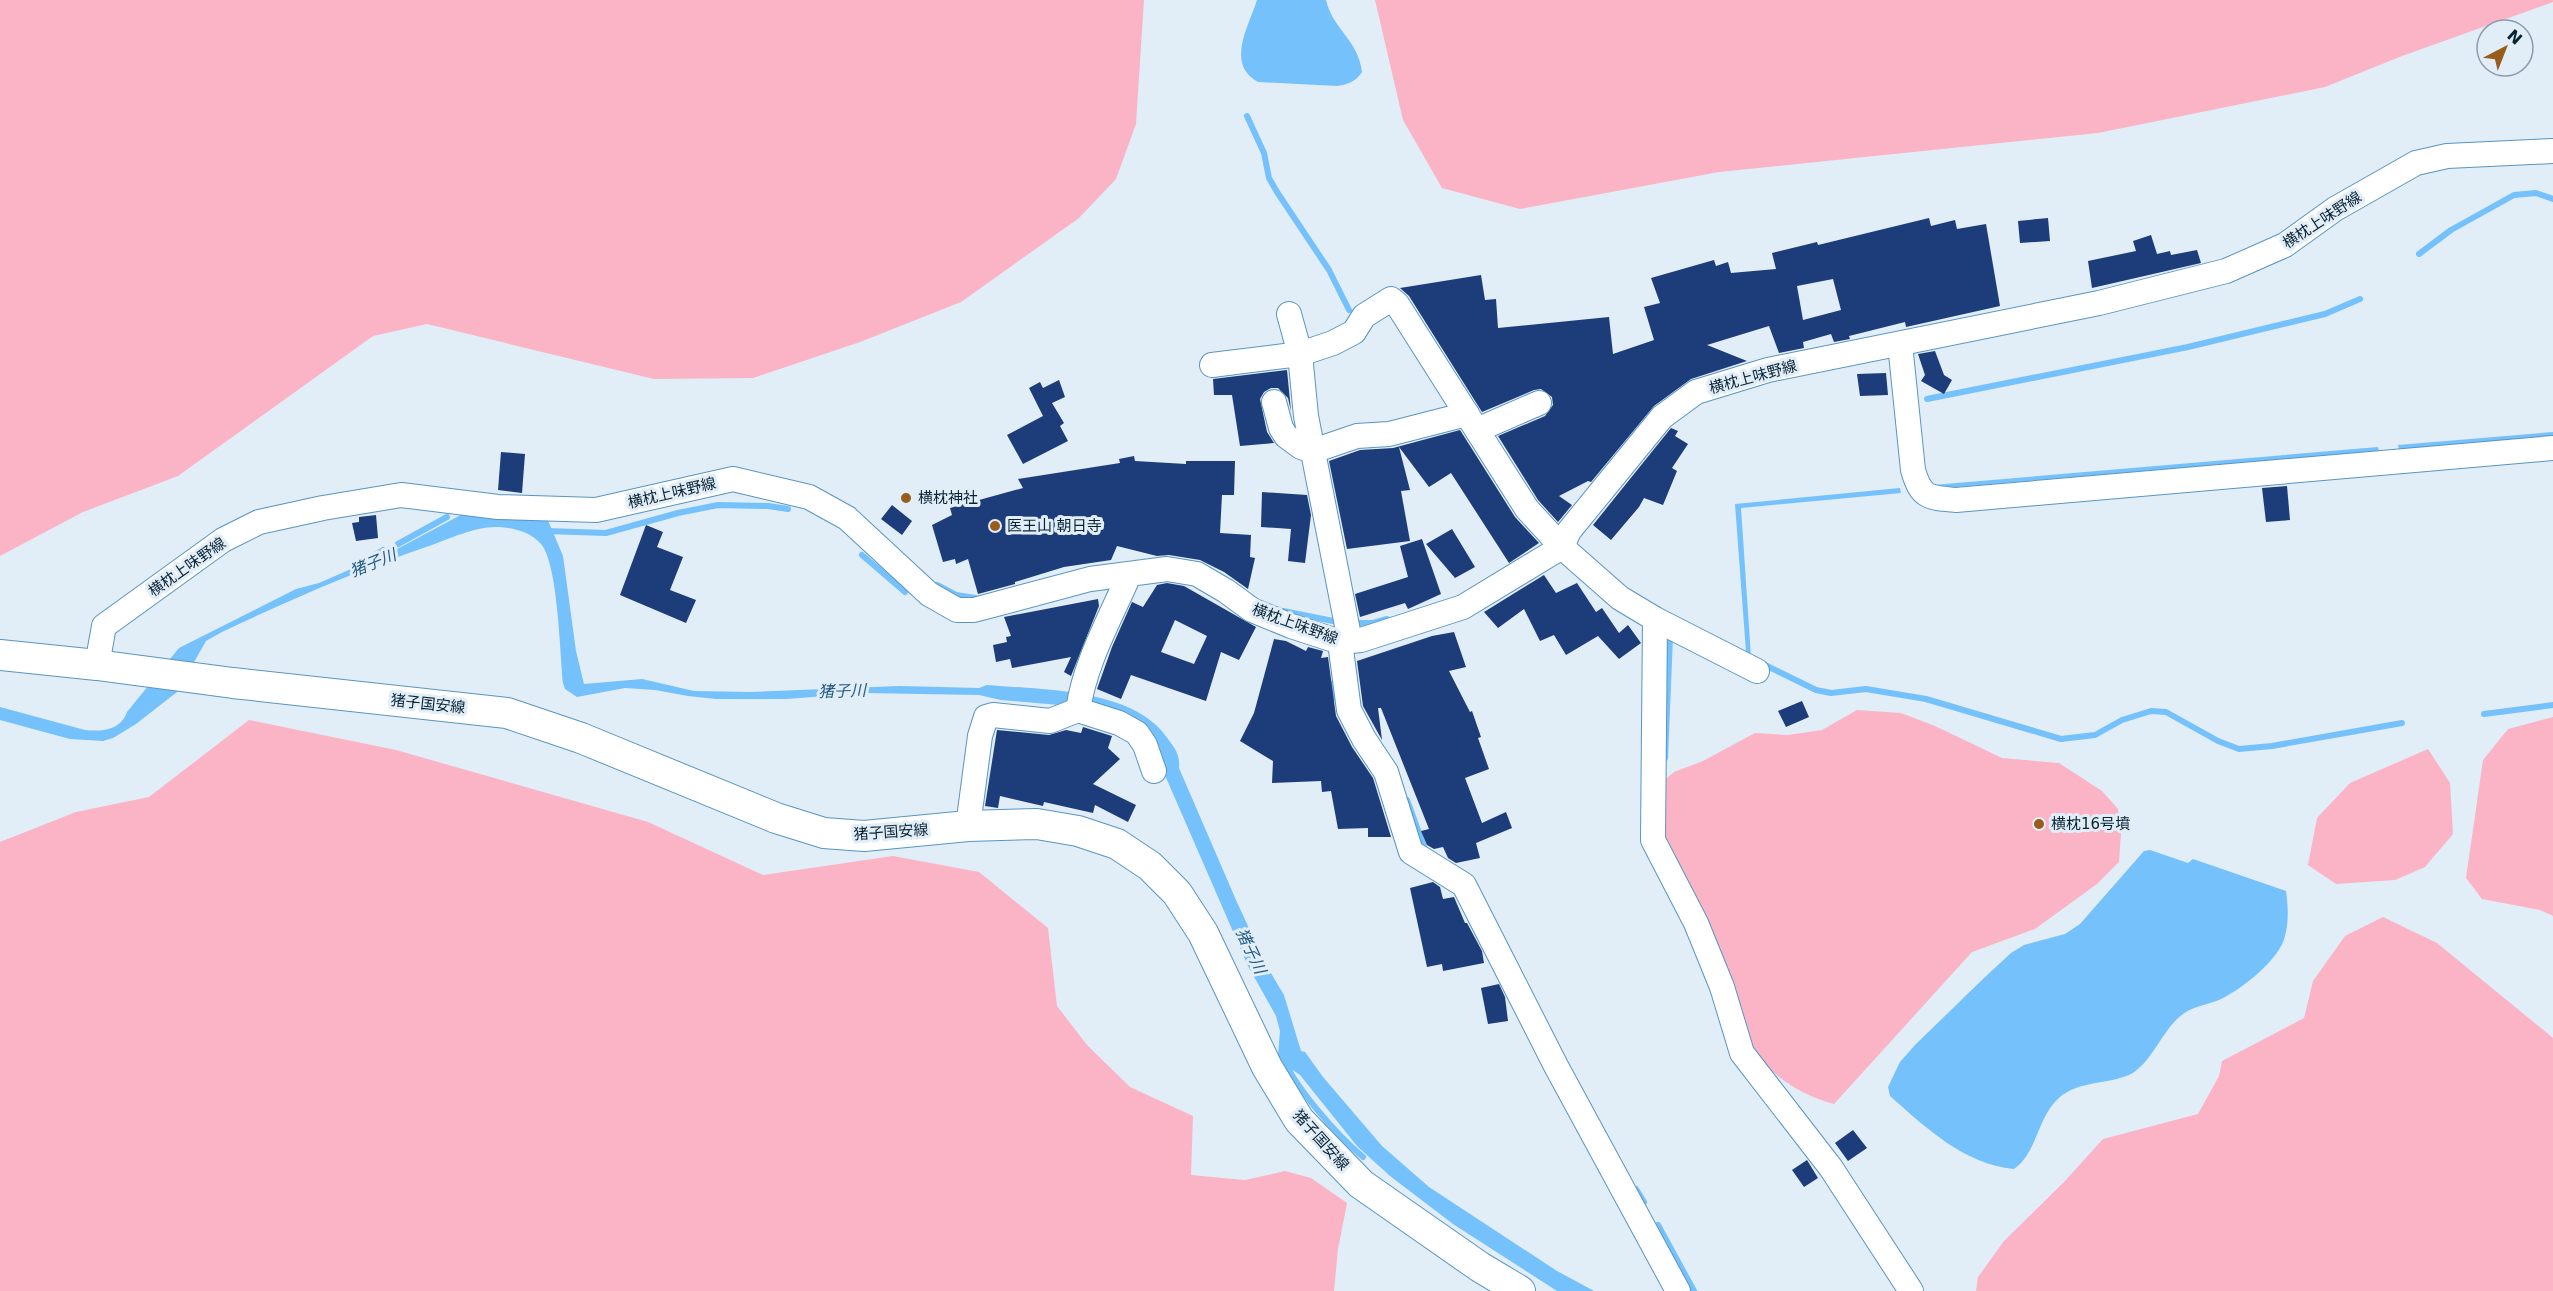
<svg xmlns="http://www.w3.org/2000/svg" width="2553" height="1291" font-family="'DejaVu Sans','Noto Sans JP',sans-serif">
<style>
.green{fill:#fbb4c6}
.water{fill:#75c1fb}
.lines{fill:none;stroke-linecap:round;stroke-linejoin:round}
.stream{stroke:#75c1fb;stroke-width:6}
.building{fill:#1d3c7a;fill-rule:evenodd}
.minor-casing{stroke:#5995c2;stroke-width:26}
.major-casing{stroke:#5995c2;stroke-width:32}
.minor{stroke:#fff;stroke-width:24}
.major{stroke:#fff;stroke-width:30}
.poi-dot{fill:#985c1d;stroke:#e1edf7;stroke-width:2}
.labels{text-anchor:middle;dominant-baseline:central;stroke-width:6;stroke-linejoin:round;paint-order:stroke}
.street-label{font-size:15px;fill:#092234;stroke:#e1edf7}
.poi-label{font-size:15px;fill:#092234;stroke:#e1edf7;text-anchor:start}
.water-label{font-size:16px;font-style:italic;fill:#245b82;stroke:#e1edf7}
</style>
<rect width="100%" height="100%" fill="#e1edf7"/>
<!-- green -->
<g class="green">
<polygon points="0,0 1144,0 1136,124 1116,179 1079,218 961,302 860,342 753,378 654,379 427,324 373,336 178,476 83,512 0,556"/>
<polygon points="1375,0 2553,0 2553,2 2402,56 2325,87 2098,133 1719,172 1520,209 1442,188 1403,120"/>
<path d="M1857,710L1901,713L1935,726L2002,758L2059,763L2102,791L2118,809L2121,833L2119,862L2097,884L2035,929L1972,952L1834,1104C1800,1095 1775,1077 1752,1051L1662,836L1660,784L1674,772L1703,761L1755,733L1788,735L1822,730Z"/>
<polygon points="2553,717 2553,916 2540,910 2482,899 2466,878 2483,760 2508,729"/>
<polygon points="249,720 396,750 648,822 763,875 893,856 979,872 1048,928 1057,1006 1087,1045 1130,1087 1193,1116 1191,1175 1245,1180 1285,1171 1311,1178 1347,1203 1338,1249 1334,1291 0,1291 0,842 76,812 149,797"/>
<polygon points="2428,749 2450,783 2453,834 2425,867 2395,880 2336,884 2308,865 2317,818 2350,783"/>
<polygon points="2383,917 2437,943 2553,1038 2553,1291 1976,1291 1978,1277 2004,1241 2064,1182 2103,1139 2198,1114 2219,1076 2222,1061 2304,1018 2313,981 2345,936"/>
</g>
<!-- water -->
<g class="water">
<path d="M1257,0H1326C1333,30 1358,39 1362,72C1355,82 1349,84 1337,86L1258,82C1225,64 1249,26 1257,0Z"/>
<polygon points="2553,432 2553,437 2399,450 2398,445"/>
<polygon points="2378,447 2379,451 1933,489 1933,485"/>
<polygon points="1900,488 1901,493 1741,508 1751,657 1667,615 1746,652 1735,504"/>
<path d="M472,509L547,518L563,556L576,651L584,684L642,679L694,691L750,692L900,686L979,688L987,685C1042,690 1134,688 1168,739C1176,750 1180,755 1179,768L1236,900L1265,963L1284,995L1301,1051L1305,1052L1323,1077L1382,1146L1429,1187L1557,1271L1594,1291H1557L1453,1224L1390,1176L1357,1146L1300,1075L1281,1062L1278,1056L1280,1031L1276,1016L1248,966L1154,750L1071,706L1001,700L979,695L865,693L786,699H716L688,696L655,690L625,688L577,697L565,689L563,683C560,654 558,563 541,544C530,531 511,527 495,527C474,527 449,539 429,546C358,570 290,600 222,632L206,641L177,692L136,724L113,738L103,741L70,739L0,720V707L85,730C102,732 121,730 127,712L179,648L296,589L319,583L397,549Z"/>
<path d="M2150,850L2188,863L2193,859L2286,891C2288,905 2289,922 2285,936C2280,959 2242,989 2221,999C2209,1005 2195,1005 2183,1014C2163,1028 2151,1065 2129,1075C2107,1084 2084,1081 2064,1094C2037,1112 2039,1152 2014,1169C1964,1164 1926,1128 1890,1096L1888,1087L1900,1062L1915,1045L1984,978L2011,953L2024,945L2065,934L2080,924L2144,851Z"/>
</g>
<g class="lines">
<!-- stream -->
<g class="stream">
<polyline points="1247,116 1264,153 1269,178 1277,192 1329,270 1349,310"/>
<polyline points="2419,254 2451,230 2514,195 2536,193 2553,199"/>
<polyline points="1927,399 2188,347 2325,314 2360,299"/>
<polyline points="546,531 606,533 678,513 718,505 768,506 788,509"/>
<polyline points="398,544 447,517"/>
<polyline points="862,555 905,592"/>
<polyline points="361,567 368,559 383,550"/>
<polyline points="937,585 956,595 975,598"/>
<polyline points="1283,611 1338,622"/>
<polyline points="1353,623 1373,623 1387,619"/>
<polyline points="1761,663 1816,690 1831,693 1866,689 1926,699 2061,739 2095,735 2122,720 2151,711 2166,712 2218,741 2239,749 2272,746 2402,723"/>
<polyline points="1332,684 1336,698"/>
<polyline points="2484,714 2553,705"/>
<polyline points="1665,758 1670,637"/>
<polyline points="1407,800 1426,852"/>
<path d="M1283,1057C1294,1087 1338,1136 1363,1157"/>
<polyline points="1636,1189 1644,1202"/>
<polyline points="1658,1225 1694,1291"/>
</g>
</g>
<!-- building -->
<g class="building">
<path d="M1929,218L1931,226L1955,220L1957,229L1986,224L2000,306L1906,327L1905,322L1849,336L1850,339L1834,342L1831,334L1803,342L1804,348L1779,353L1769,326L1707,345L1747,361L1691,379L1654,406L1591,482L1588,481L1559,496L1572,505L1558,522L1538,500L1498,436L1545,416L1553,405L1552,397L1541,389L1534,390L1482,412L1409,296L1400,288L1481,275L1485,300L1496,299L1498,328L1609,317L1613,354L1654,340L1644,307L1660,303L1651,278L1714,260L1716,266L1728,262L1731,273L1776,269L1772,253L1817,242L1818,245ZM1833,279L1841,310L1803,320L1797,286Z"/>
<polygon points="2048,218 2050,241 2020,243 2018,221"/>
<polygon points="2151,235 2157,254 2170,251 2171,255 2197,250 2201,263 2092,288 2088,261 2136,251 2133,241"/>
<polygon points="1935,351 1944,375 1952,380 1944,394 1921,381 1925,375 1918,354"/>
<polygon points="1287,370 1291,411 1288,398 1278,388 1271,388 1264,392 1260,399 1267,432 1274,443 1240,446 1232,395 1214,395 1213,379"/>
<polygon points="1886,373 1888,395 1860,396 1857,374"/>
<polygon points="1059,380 1065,397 1052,403 1064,423 1060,426 1068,441 1023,464 1007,435 1043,416 1029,388 1040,382 1043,388"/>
<polygon points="1671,428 1678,431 1675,436 1688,444 1672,468 1677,471 1663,505 1644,498 1639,507 1611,540 1593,525"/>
<polygon points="1460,430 1515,517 1539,543 1509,563 1451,473 1429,487 1399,447 1410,490 1401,491 1410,541 1347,549 1329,461 1360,450 1393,448"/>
<polygon points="501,452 525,454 522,493 498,490"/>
<polygon points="1134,456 1135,461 1186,464 1186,461 1235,461 1234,495 1222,495 1220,533 1251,535 1250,557 1255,558 1248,589 1224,572 1200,560 1169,555 1157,556 1117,546 1111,560 1064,567 1015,582 1015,584 978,594 968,559 956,564 955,559 943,562 932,525 952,515 950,508 1023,488 1018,479 1120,463 1119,459"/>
<polygon points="2287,486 2290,520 2266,522 2262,488"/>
<polygon points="1262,492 1307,495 1311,515 1305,563 1288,561 1291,529 1261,527"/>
<polygon points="892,505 912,521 902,535 881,519"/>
<polygon points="376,515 378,538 356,541 352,523 359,522 359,517"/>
<polygon points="646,525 663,532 657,547 683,557 670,590 696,600 686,623 620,595"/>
<polygon points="1452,529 1475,567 1455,578 1426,544"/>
<polygon points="1422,539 1441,594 1408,609 1405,603 1360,617 1355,594 1408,577 1400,546"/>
<polygon points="1544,575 1556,593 1577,583 1596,612 1602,608 1619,633 1628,625 1641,643 1619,659 1598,636 1566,655 1554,635 1540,641 1524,609 1498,628 1484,612"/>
<path d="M1167,583L1184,586L1256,627L1239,660L1221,652L1206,701L1131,675L1121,699L1097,689L1112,647L1132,602L1143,607L1157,585ZM1175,620L1207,636L1194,664L1161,652Z"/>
<polygon points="1098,599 1099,606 1071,676 1064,672 1071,657 1012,668 1010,659 996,662 993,645 1007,642 1006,637 1011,636 1004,617"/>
<polygon points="1454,632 1466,667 1449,671 1470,712 1472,711 1481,737 1478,738 1489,769 1465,778 1482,823 1506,812 1512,828 1476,843 1480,858 1456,863 1448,858 1443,847 1434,849 1427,845 1421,831 1429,829 1381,708 1378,708 1382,740 1363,706 1357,661 1432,636"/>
<polygon points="1274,639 1286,641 1306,651 1308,647 1323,651 1321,658 1328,657 1336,716 1352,747 1373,778 1391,837 1368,837 1368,828 1338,829 1331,791 1322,792 1321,781 1272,783 1273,761 1240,741 1254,713"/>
<polygon points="1802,701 1809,717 1786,727 1778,711"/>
<polygon points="1083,727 1112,736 1108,748 1120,759 1093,784 1136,805 1128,822 1095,805 1093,813 1044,802 1043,806 1000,796 998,808 985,806 997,730 1049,735 1066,730 1081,733"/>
<polygon points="1433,882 1440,887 1443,899 1454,897 1465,923 1467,923 1482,951 1484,963 1443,971 1442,964 1427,967 1410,888"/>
<polygon points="1499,984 1505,997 1508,1021 1488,1024 1481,988"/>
<polygon points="1853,1130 1867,1148 1848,1161 1835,1143"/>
<polygon points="1807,1160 1818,1178 1804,1187 1792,1170"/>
</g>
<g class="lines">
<defs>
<g id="minor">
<polyline points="1289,314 1300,354 1306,416 1350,641"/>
<path d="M1900,344L1913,470C1921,498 1929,498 1956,500L2553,448"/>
<polyline points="1212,365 1300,354 1333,343 1354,332 1364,316 1391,299 1397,304 1527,509 1562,547 1620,598 1655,619 1757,671"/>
<polyline points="1274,402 1281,428 1286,436 1301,447 1313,451 1357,436 1389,434 1467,414"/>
<polyline points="1477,430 1539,403"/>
<polyline points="1655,619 1653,840 1696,923 1722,987 1742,1053 1831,1168 1911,1291"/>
<polyline points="1340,642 1349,710 1364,739 1386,772 1411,852 1464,885 1556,1066 1678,1291"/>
<polyline points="97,665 104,626 223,540 259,522 323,508 401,495 498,507 596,510 733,479 809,497 847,518 929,594 957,610 974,610 1090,579 1167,569 1197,574 1226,591 1252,610 1291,626 1340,642 1361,640 1463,607 1562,547 1569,531 1662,417 1696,392 1768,370 2099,303 2226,271 2285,245 2335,209 2416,163 2447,156 2553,151"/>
<path d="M1078,710C1085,662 1110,619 1129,575"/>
<polyline points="968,826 980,736 986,717 993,715 1050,721 1078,710 1119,723 1137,733 1145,745 1154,771"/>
</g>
<polyline id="major" points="0,655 97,665 233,683 507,713 581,738 776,818 824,833 864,836 968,826 1037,824 1078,831 1117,844 1150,866 1177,893 1203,933 1267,1067 1299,1120 1361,1184 1480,1267 1520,1291"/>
</defs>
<!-- minor casing -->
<use href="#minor" class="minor-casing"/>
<!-- major casing -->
<use href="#major" class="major-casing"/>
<!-- minor -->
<use href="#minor" class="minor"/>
<!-- major -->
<use href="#major" class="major"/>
</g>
<!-- markers -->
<g class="poi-dot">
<circle cx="906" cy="498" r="6"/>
<circle cx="995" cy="526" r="6"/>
<circle cx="2039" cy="824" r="6"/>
</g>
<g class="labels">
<!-- street labels -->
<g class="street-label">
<text transform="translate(2322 220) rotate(-33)">横枕上味野線</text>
<text transform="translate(1753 377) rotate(-15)">横枕上味野線</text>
<text transform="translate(672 493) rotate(-13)">横枕上味野線</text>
<text transform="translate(187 567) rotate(-35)">横枕上味野線</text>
<text transform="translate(1295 624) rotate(20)">横枕上味野線</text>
<text transform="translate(428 704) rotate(6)">猪子国安線</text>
<text transform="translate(891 832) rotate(-4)">猪子国安線</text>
<text transform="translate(1321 1140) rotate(48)">猪子国安線</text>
</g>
<!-- poi labels -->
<g class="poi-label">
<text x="918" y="498">横枕神社</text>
<text x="1007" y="526">医王山 朝日寺</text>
<text x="2051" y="824">横枕16号墳</text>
</g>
<!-- water labels -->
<g class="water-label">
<text transform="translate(373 563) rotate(-22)">猪子川</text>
<text transform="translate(842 691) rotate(-2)">猪子川</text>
<text transform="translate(1251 951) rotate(65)">猪子川</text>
</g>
</g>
<!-- north arrow -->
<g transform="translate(2505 48) rotate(42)"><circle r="28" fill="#e1edf7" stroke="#8b9ca9" stroke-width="1.5"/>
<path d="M0-4.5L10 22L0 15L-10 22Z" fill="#985c1d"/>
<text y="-9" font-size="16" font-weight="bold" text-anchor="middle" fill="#092234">N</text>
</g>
</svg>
